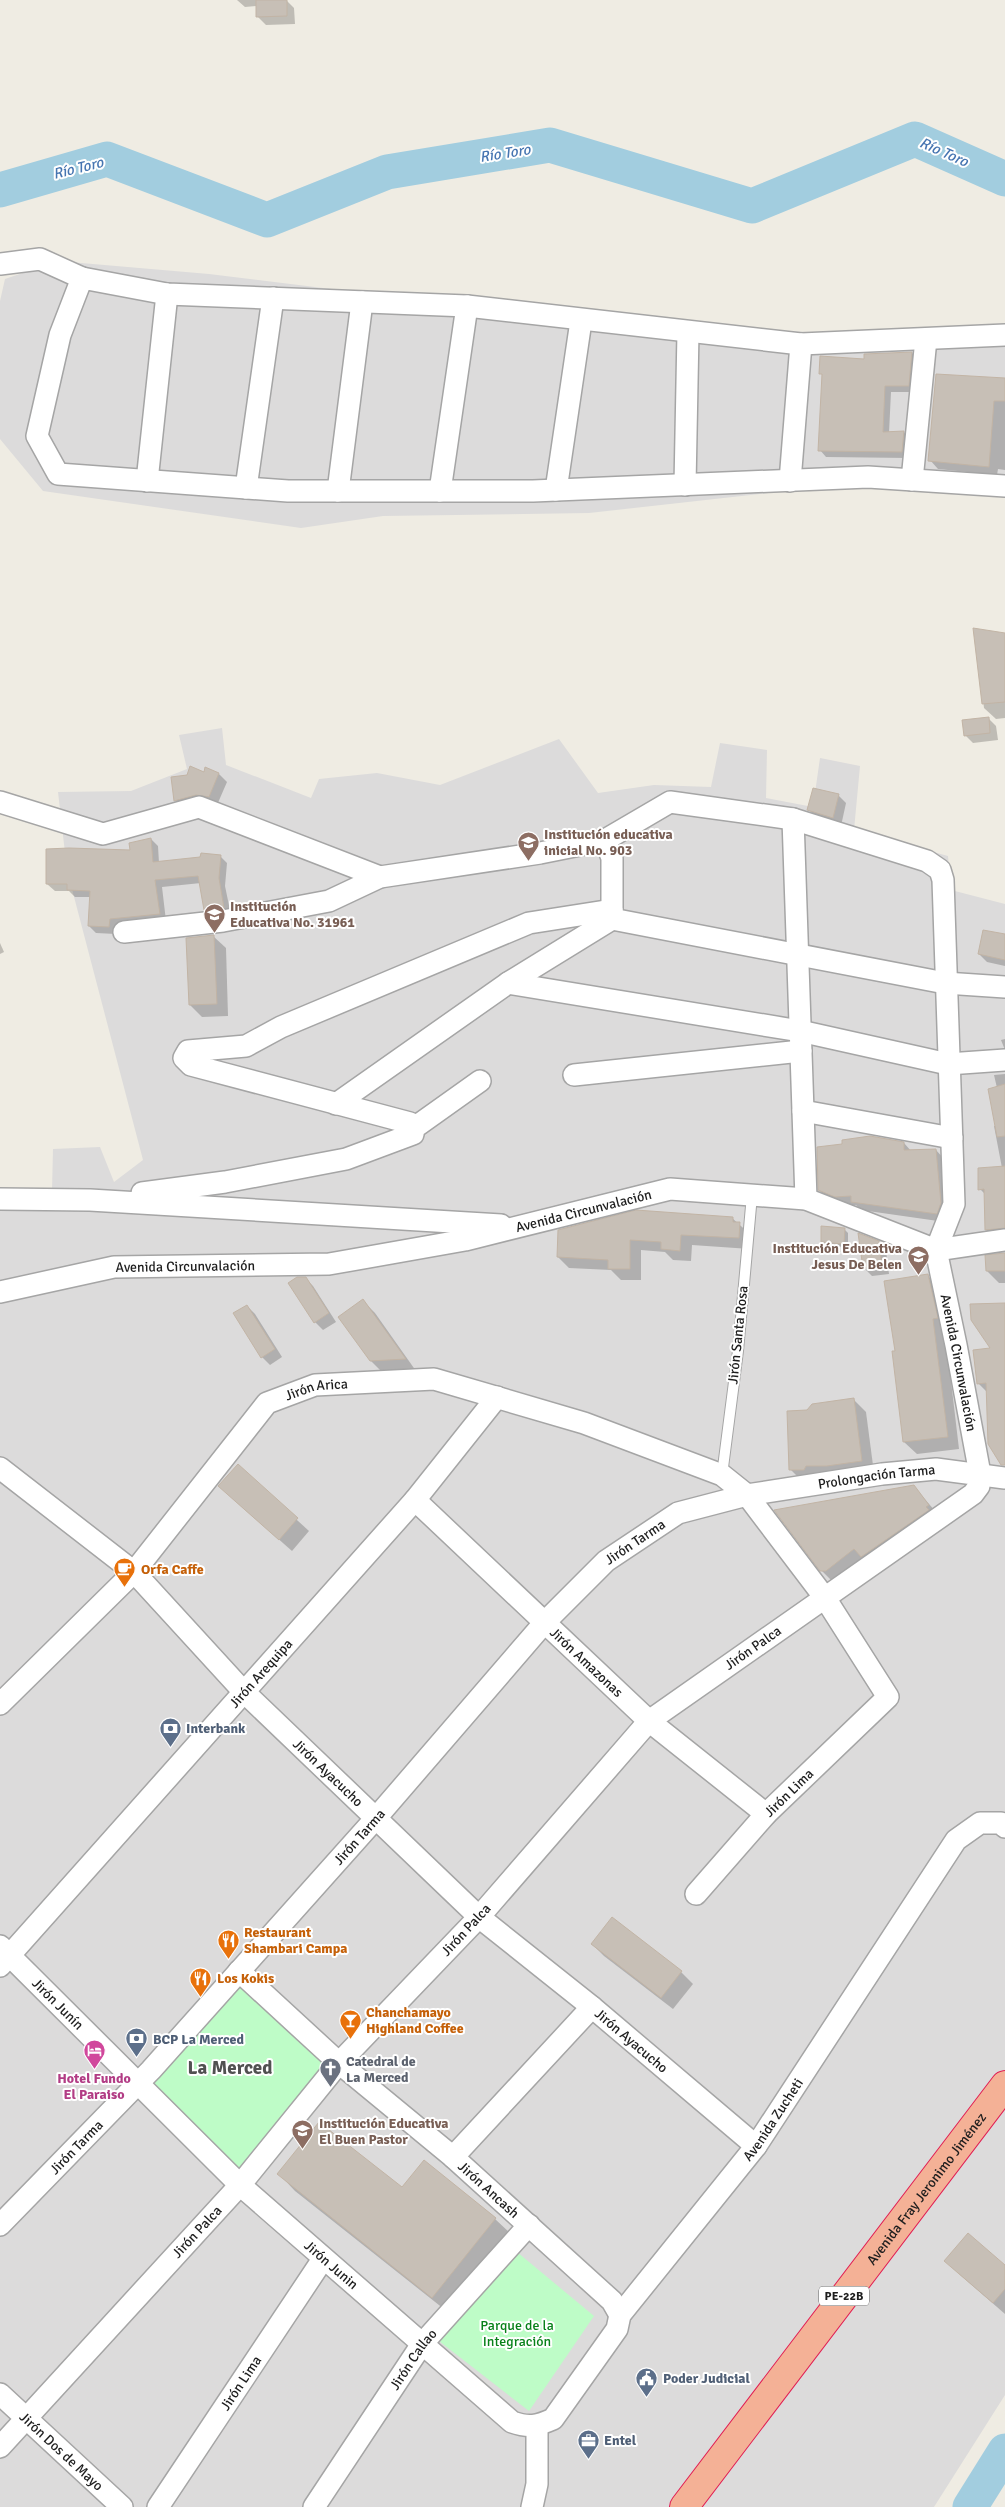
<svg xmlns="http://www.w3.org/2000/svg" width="1005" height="2507" font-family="Signika,sans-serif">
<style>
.residential{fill:#dcdbdb}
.park{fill:#befcc7}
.shadow{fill:#0003}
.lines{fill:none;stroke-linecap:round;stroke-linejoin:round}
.river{stroke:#a2cddf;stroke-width:35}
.building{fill:#c7bfb6;stroke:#c2b4a5}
.service-casing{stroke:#a5a5a5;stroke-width:12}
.minor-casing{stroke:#a5a5a5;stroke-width:24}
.trunk-casing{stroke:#e11d53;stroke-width:30}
.service{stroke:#fff;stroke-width:10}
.minor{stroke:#fff;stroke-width:21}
.trunk{stroke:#f4b196;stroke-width:28}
.labels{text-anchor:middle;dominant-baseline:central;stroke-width:4;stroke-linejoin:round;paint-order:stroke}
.shield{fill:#fff;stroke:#626262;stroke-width:1}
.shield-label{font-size:12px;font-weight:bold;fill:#1e1e1e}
.education-label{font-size:14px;font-weight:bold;fill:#785e54;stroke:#fff;text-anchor:start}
.street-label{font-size:14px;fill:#1e1e1e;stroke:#fff}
.food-label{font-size:14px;font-weight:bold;fill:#c56008;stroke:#fff;text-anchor:start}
.service-label{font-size:14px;font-weight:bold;fill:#4e5e75;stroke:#fff;text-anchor:start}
.worship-label{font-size:14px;font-weight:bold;fill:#5b616d;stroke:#fff;text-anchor:start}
.hotel-label{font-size:14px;font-weight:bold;fill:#b23c85;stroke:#fff}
.park-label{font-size:14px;fill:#078119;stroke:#fff}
.water-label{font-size:15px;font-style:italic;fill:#4675b1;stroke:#fff}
.district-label{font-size:19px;font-weight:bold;fill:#515151;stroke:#fff}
</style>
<rect width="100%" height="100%" fill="#efece3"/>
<!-- residential -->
<g class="residential">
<polygon points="58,261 209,274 445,303 717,330 1005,336 1005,491 868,482 589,513 383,516 301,528 43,491 0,439 0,301 5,279"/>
<polygon points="222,728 226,765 311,798 319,779 377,773 440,785 559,739 598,793 654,785 711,787 720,743 767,750 766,798 813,807 820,758 860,766 854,830 948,856 951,890 1005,904 1005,2395 934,2507 0,2507 0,1199 52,1191 53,1149 100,1147 114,1182 143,1160 67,870 58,792 131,791 187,769 179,735"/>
</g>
<!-- park -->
<g class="park">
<polygon points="239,1971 339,2063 240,2185 138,2083"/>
<polygon points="517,2252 594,2316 529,2411 439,2341"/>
</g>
<!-- shadow -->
<g class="shadow">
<polygon points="237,0 286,0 294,8 295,24 266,25 258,17 257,6 245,7"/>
<polygon points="912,353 918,359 915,392 891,392 889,433 904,432 910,439 908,458 826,457 820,450 824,376 820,373 865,360"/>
<polygon points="1005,380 1005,470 998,469 997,475 938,469 930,460"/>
<polygon points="975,630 1005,634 1005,718 996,719 984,708"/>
<polygon points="988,718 996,726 998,740 973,743 965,735"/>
<polygon points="206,768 219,774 227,782 217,805 183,808 175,800 204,774"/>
<polygon points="838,795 846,803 841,826 817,818 809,810"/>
<polygon points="151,839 158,846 159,863 220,856 227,863 225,886 231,915 213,917 205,910 201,883 162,887 166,921 116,934 96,933 89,926 91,897 75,897 69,891 55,891 47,884 131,852"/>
<polygon points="213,936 226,948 228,1016 202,1017 190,1005"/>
<polygon points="1005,936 1005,966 987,962 979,954"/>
<polygon points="0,943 4,952 0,954"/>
<polygon points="1005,1039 1005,1050 1001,1040"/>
<polygon points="1005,1074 1005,1236 994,1238 986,1230 985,1194 980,1189 1002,1168 994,1126 996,1126 997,1088 994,1075"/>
<polygon points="904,1143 911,1151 936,1150 944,1159 945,1222 861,1210 856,1205 845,1205 828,1199 819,1190"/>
<polygon points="732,1218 751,1235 750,1249 692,1245 691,1261 673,1260 665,1252 641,1250 641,1280 621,1280 611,1270 569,1268 558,1257 559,1231"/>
<polygon points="844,1229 848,1233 848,1247 826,1246 822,1242"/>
<polygon points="878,1242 886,1250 889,1274 872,1276 864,1268"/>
<polygon points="1005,1254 1005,1283 999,1283 987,1271"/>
<polygon points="928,1276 940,1288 959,1449 917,1454 904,1442 893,1352 897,1352"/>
<polygon points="305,1278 313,1286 336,1322 323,1330 315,1322"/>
<polygon points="363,1301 375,1313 416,1371 383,1373 371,1361"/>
<polygon points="1005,1304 1005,1464 988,1393 978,1383 992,1349"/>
<polygon points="247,1306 255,1314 282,1357 270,1365 262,1357"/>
<polygon points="854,1400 866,1412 874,1473 803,1482 791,1470 808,1412"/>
<polygon points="238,1466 309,1531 292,1551 232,1498"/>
<polygon points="914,1487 944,1521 837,1586 821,1570"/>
<polygon points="592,1944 681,1972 693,1984 673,2009 604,1956"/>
<polygon points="424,2162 495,2219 512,2235 449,2313 295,2191 279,2174 402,2189"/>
<polygon points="946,2261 1005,2267 1005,2314 958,2273"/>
</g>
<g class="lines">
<!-- river -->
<g class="river">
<polyline points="0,190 107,159 267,220 387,172 550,145 752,206 915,139 1005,179"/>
<polyline points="970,2507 1005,2451"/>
</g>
</g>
<!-- building -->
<g class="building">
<polygon points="256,0 287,0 287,16 256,17"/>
<polygon points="912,352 909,386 885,386 883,432 904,431 902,452 818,451 822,374 819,374 820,356 864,359 864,354"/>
<polygon points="936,374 1005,378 1005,401 994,401 989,467 928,461"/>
<polygon points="973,628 1005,633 1005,702 982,704"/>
<polygon points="989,717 990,733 964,736 962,720"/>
<polygon points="190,766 204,772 205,767 219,773 209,797 196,795 174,801 171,777 187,775"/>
<polygon points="813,788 839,794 833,818 807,810"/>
<polygon points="151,838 153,862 200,857 201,853 221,855 219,878 224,908 204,910 198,876 155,880 160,914 110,919 109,927 88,926 90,891 67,890 67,884 46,884 46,849 69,848 130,850 129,843"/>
<polygon points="983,930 1005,934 1005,960 978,954"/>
<polygon points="214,935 217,1004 189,1005 186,938"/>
<polygon points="1005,1084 1005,1136 997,1137 988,1089"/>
<polygon points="870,1136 904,1142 904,1150 936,1149 941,1203 937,1214 851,1202 851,1196 835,1197 818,1190 817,1147 842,1144 842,1140"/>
<polygon points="1005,1166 1005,1228 985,1230 984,1189 978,1190 978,1168"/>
<polygon points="636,1210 733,1217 733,1222 740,1222 739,1238 681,1235 680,1251 661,1249 661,1242 630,1240 630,1269 608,1269 608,1260 557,1257 558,1230"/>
<polygon points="821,1226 845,1228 844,1244 821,1242"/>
<polygon points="858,1233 879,1241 882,1266 863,1268"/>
<polygon points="1005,1253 1005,1271 986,1271 985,1255"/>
<polygon points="928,1274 938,1318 933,1319 948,1437 903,1442 892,1351 895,1351 884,1281"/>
<polygon points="297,1277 306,1277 329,1313 314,1323 288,1283"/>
<polygon points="363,1299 406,1359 370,1361 338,1317"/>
<polygon points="1005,1303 1005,1465 1001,1465 988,1444 986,1383 977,1384 973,1350 990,1348 971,1320 970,1304"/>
<polygon points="247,1305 275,1349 261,1358 233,1313"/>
<polygon points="854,1398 862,1461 827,1466 806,1466 804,1470 789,1470 787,1411 807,1410 812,1404"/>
<polygon points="238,1464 298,1518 279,1540 218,1486"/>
<polygon points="914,1485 929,1505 926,1507 929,1510 861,1557 854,1549 826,1571 820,1571 774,1510"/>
<polygon points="612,1917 682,1971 661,1998 591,1944"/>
<polygon points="319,2122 402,2187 424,2160 496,2218 432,2298 277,2174"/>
<polygon points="968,2233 1005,2265 1005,2289 993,2303 944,2261"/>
</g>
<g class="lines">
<defs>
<polyline id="service" points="722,1475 738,1351 752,1195"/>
<g id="minor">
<polyline points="0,264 40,259 82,278"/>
<polyline points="1005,335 801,344 467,306 167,294 82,278 60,335 37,436 58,474 288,491 533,491 868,477 1005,486"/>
<polyline points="912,480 926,339"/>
<polyline points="147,481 167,294"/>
<polyline points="790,481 801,344"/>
<polyline points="685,485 688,332"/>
<polyline points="246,488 273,298"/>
<polyline points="556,490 581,321"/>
<polyline points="338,491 362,302"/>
<polyline points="440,491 467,306"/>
<polyline points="0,802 103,834 199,807 380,877"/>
<polyline points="793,819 806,1199"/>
<polyline points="612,919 945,983 1005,987"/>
<polyline points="124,932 223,921 329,901 380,877 540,853 605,840 670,802 793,819 927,861 940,870 943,880 954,1204 936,1250"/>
<polyline points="508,983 800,1031 948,1064 1005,1060"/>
<polyline points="574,1075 801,1051"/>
<polyline points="336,1104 508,983 612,919 612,858 605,840"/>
<polyline points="803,1111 952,1138"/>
<polyline points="414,1128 410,1123 191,1065 184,1058 188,1051 246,1046 281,1027 529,923 612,910"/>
<polyline points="142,1193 225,1182 346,1159 413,1134 414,1128 480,1081"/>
<polyline points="0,1199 90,1200 501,1225"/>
<polyline points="936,1250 1005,1240"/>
<path id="s1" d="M0,1292L114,1267L329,1264L465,1240L670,1189L806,1199L936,1250L956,1345L980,1474L979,1486L973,1494L649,1721L479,1917L339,2063L240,2185L0,2447"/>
<path id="s2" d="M0,1468L134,1572L243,1691L479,1917L592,2007L756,2146"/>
<path id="s3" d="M415,1500L649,1721L766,1814"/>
<path id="s4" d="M0,1704L134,1572L267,1403L315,1385L434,1379L584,1423L722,1475L747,1495L825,1598L888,1697L766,1814L696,1894"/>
<path id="s5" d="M0,1946L240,2185L512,2422C529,2428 537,2426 553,2419L617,2329L620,2315L756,2146L956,1840L980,1823H1001L1005,1827"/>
<path id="s6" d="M0,1966L415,1500L497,1397"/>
<path id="s7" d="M239,1971L339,2063L453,2157L612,2301L620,2315"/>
<polyline points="453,2157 592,2007"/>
<path id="s8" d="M0,2225L151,2070L376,1818L545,1622L606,1561L678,1513L747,1495L882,1474L936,1469L1005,1478"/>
<path id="s9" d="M0,2394L122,2507"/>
<path id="s10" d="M158,2507L323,2259"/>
<path id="s11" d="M314,2507L422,2344L529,2225"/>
<polyline points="532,2507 537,2484 537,2426"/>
</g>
<g id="trunk">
<path id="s12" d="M684,2507L1005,2085"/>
</g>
</defs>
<!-- service casing -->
<use href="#service" class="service-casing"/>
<!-- minor casing -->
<use href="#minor" class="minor-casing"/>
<!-- trunk casing -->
<use href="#trunk" class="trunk-casing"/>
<!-- service -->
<use href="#service" class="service"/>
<!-- minor -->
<use href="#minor" class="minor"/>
<!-- trunk -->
<use href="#trunk" class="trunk"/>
</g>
<!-- icons -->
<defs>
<symbol id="school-pin" viewBox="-11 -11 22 30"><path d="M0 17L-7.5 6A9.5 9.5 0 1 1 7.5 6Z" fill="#8d6e63" stroke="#fff"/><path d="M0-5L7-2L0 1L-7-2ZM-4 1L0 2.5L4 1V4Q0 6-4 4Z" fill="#fff"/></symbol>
<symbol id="cafe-pin" viewBox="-11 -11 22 30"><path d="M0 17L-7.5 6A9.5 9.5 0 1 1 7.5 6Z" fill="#e8710a" stroke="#fff"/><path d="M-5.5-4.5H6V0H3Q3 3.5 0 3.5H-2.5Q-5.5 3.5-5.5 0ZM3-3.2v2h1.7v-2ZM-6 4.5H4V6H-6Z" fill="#fff"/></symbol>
<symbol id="bank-pin" viewBox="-11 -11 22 30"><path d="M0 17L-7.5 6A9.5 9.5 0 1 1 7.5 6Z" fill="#5c6f8a" stroke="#fff"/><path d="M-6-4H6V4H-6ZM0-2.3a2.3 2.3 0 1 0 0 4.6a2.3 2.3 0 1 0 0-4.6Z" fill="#fff"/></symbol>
<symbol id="restaurant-pin" viewBox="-11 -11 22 30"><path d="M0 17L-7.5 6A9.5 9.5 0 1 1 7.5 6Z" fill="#e8710a" stroke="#fff"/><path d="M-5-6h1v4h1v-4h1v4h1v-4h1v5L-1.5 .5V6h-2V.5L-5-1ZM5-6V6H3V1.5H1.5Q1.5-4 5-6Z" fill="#fff"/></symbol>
<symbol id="bar-pin" viewBox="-11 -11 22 30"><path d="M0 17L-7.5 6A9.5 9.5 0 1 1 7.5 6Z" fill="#e8710a" stroke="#fff"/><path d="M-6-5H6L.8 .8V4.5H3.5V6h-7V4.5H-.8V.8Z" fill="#fff"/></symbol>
<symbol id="hotel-pin" viewBox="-11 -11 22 30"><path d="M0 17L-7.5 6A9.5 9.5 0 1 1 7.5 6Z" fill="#d1479c" stroke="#fff"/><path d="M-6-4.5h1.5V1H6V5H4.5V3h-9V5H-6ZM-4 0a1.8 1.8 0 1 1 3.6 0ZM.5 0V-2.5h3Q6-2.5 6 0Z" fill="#fff"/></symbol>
<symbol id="church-pin" viewBox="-11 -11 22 30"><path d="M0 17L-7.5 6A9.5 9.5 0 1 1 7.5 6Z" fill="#6b7280" stroke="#fff"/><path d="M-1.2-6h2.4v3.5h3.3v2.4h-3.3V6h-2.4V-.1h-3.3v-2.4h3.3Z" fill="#fff"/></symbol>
<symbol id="civic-pin" viewBox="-11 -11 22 30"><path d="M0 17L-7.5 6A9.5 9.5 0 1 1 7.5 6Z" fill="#5c6f8a" stroke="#fff"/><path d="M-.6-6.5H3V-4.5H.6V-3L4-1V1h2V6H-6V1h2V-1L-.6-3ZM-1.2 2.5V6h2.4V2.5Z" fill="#fff"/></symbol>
<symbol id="office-pin" viewBox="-11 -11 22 30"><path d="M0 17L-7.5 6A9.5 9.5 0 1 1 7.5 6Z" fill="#5c6f8a" stroke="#fff"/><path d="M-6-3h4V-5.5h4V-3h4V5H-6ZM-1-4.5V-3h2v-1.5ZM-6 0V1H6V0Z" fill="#fff"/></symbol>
</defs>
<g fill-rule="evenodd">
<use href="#school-pin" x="516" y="830" width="25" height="34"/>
<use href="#school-pin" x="202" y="902" width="25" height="34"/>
<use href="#school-pin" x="906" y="1244" width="25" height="34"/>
<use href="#cafe-pin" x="112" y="1556" width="25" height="34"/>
<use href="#bank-pin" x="158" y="1716" width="25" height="34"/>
<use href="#restaurant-pin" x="216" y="1928" width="25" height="34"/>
<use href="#restaurant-pin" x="188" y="1966" width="25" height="34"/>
<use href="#bar-pin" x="338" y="2008" width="25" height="34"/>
<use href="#bank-pin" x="124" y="2026" width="25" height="34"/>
<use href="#hotel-pin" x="82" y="2038" width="25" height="34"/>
<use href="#church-pin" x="318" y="2056" width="25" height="34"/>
<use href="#school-pin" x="290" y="2118" width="25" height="34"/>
<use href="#civic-pin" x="634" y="2366" width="25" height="34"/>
<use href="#office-pin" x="576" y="2428" width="25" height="34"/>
</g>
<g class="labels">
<!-- shield labels -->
<rect class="shield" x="819" y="2286.5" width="50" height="19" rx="4"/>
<g class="shield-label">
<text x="844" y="2296">PE-22B</text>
</g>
<!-- education labels -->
<g class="education-label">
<text x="544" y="834">Institución educativa<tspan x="544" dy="16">inicial No. 903</tspan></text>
<text x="230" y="906">Institución<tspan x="230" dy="16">Educativa No. 31961</tspan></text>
<text x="902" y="1248" text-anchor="end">Institución Educativa<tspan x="902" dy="16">Jesus De Belen</tspan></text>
<text x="319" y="2123">Institución Educativa<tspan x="319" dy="16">El Buen Pastor</tspan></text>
</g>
<!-- street labels -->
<g class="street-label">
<text stroke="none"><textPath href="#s1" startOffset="592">Avenida Circunvalación</textPath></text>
<text stroke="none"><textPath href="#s1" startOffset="188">Avenida Circunvalación</textPath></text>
<text transform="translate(738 1335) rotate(-84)">Jirón Santa Rosa</text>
<text stroke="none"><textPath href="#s1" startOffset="1072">Avenida Circunvalación</textPath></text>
<text stroke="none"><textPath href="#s4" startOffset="455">Jirón Arica</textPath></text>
<text stroke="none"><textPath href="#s8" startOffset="1188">Prolongación Tarma</textPath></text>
<text stroke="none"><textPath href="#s8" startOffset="934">Jirón Tarma</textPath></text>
<text transform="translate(753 1648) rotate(-35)">Jirón Palca</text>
<text stroke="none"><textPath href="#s3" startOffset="236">Jirón Amazonas</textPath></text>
<text stroke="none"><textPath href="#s6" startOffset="392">Jirón Arequipa</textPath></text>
<text stroke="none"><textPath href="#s2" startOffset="449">Jirón Ayacucho</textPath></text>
<text transform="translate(789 1793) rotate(-44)">Jirón Lima</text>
<text stroke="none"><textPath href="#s8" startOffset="529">Jirón Tarma</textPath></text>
<text transform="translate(466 1930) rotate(-47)">Jirón Palca</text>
<text stroke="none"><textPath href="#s5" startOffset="82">Jirón Junín</textPath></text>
<text stroke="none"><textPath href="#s2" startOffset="854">Jirón Ayacucho</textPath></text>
<text stroke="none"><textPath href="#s5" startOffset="1115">Avenida Zucheti</textPath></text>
<text stroke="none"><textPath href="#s8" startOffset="109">Jirón Tarma</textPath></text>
<text stroke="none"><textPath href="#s7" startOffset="332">Jirón Ancash</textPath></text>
<text stroke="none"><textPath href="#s12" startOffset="400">Avenida Fray Jeronimo Jiménez</textPath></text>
<text transform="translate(197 2232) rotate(-47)">Jirón Palca</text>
<text stroke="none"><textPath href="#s5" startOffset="460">Jirón Junin</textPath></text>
<text stroke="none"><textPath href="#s11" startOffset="178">Jirón Callao</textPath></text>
<text stroke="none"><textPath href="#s10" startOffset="149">Jirón Lima</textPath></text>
<text stroke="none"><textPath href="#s9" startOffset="84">Jirón Dos de Mayo</textPath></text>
</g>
<!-- food labels -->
<g class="food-label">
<text x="141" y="1569">Orfa Caffe</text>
<text x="244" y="1932">Restaurant<tspan x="244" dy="16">Shambari Campa</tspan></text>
<text x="217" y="1978">Los Kokis</text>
<text x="366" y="2012">Chanchamayo<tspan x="366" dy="16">Highland Coffee</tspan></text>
</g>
<!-- service labels -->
<g class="service-label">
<text x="186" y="1728">Interbank</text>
<text x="153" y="2039">BCP La Merced</text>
<text x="663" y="2378">Poder Judicial</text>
<text x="604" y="2440">Entel</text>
</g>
<!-- worship labels -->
<g class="worship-label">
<text x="346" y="2061">Catedral de<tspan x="346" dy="16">La Merced</tspan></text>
</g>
<!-- hotel labels -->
<g class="hotel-label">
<text x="94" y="2078">Hotel Fundo<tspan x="94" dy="16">El Paraiso</tspan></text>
</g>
<!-- park labels -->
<g class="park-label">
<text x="517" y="2325">Parque de la<tspan x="517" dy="16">Integración</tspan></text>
</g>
<!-- water labels -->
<g class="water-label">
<text transform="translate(944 152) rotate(24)">Río Toro</text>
<text transform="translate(505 153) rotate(-9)">Río Toro</text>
<text transform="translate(78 168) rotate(-14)">Río Toro</text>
</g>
<!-- district labels -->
<g class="district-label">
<text x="230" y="2068">La Merced</text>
</g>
</g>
</svg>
